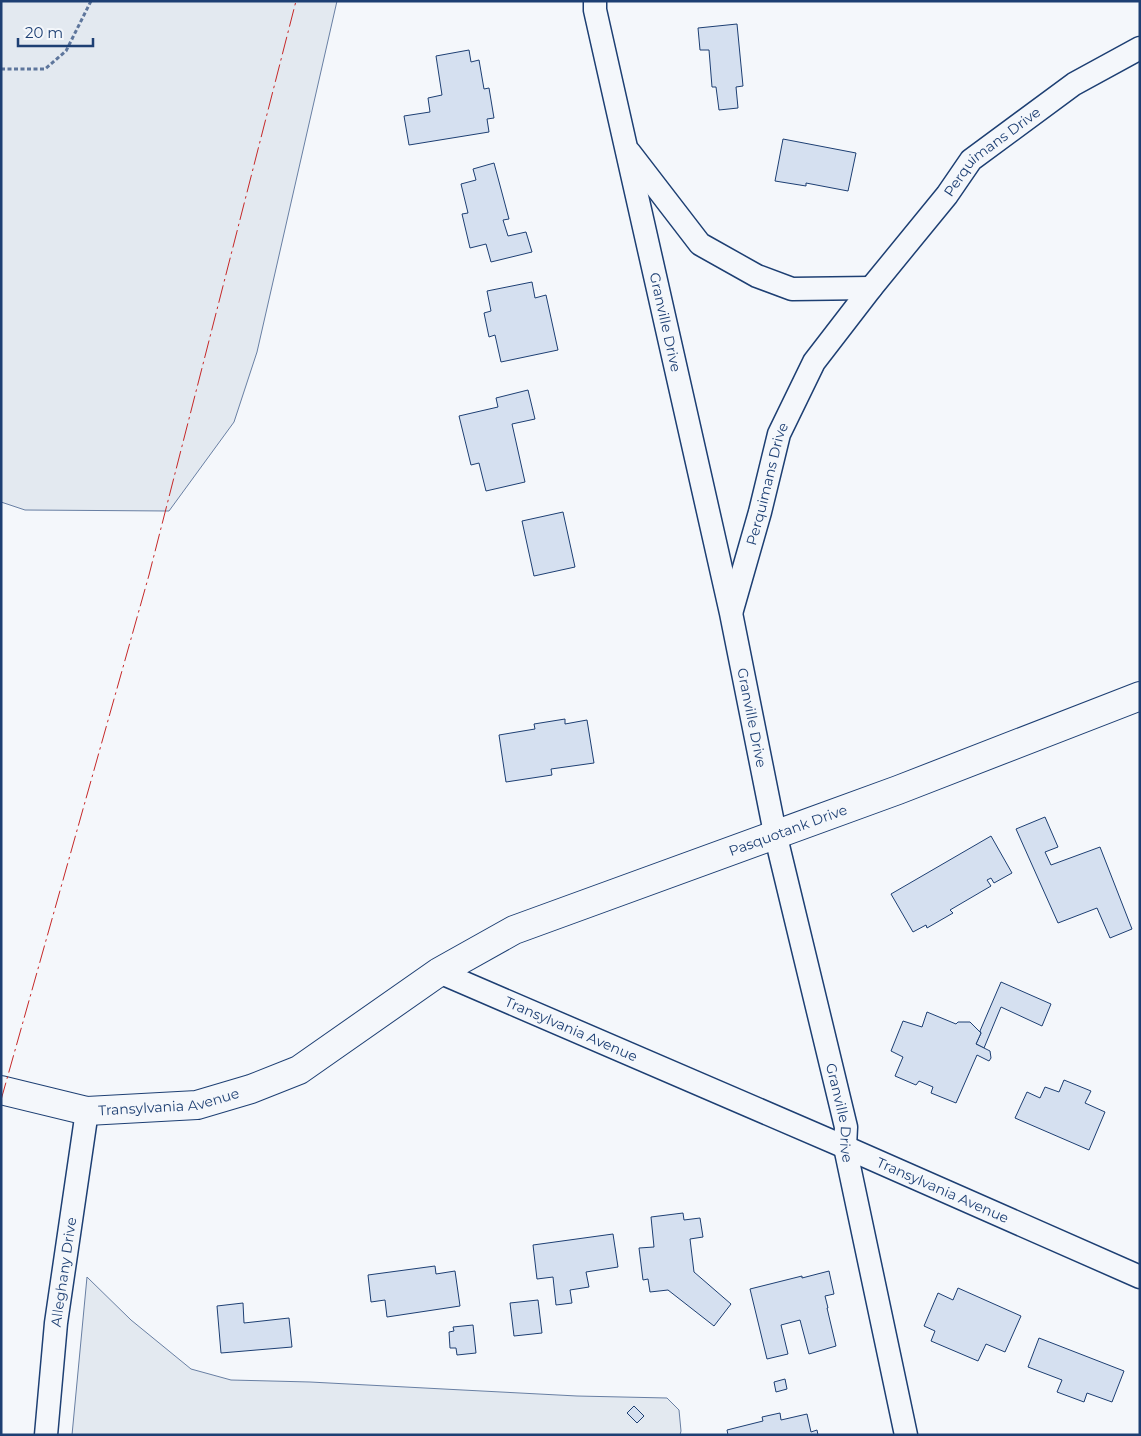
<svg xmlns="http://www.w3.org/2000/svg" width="1141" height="1436" font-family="Montserrat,sans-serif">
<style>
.green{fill:#e3e9f0;stroke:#687fa3}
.building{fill:#d5e0f0;stroke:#1d3f73}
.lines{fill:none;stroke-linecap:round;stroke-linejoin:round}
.minor-casing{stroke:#1d3f73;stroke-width:25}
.tertiary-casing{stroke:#1d3f73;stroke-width:30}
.path{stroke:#5e769c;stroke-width:3;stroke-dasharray:4 2.5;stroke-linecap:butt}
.minor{stroke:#f4f7fb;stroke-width:22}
.tertiary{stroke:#f4f7fb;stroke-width:28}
.power{stroke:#c62828;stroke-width:1;stroke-dasharray:18 4 2.5 4;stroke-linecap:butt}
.labels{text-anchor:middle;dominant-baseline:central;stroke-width:4;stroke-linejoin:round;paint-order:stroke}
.street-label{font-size:14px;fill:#1d3f73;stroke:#f4f7fb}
</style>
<rect width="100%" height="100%" fill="#f4f7fb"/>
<!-- green -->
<g class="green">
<polygon points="1,1 337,1 257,352 234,422 169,511 25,510 1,502"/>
<polygon points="87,1277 131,1320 191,1369 231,1380 310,1382 577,1396 667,1398 679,1410 681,1431 680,1435 72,1435"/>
</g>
<!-- building -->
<g class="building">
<polygon points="737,24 743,86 736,87 738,108 719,110 716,87 712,87 709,50 700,50 698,28"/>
<polygon points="469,50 471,62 479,60 484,89 489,88 494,118 487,119 489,132 409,145 404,116 430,112 428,98 442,95 436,56"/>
<polygon points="783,139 856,153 848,191 806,183 806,186 775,181"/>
<polygon points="494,163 509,219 503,220 508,236 526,232 532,252 491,262 486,244 470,248 462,214 468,213 461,184 476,180 473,169"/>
<polygon points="532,282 535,298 546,295 558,350 501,362 495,335 489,337 484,313 491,311 487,291"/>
<polygon points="528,390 535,419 512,424 525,482 486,491 479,463 471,465 459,416 498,407 496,398"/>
<polygon points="563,512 575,567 534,576 522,521"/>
<polygon points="565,719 565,724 587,720 594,763 551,769 552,775 506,782 499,735 535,729 534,724"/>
<polygon points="1045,817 1058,847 1045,852 1051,865 1100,847 1132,929 1110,938 1097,908 1058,923 1016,829"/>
<polygon points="991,836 1012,873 994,883 991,878 987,880 991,886 950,910 953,913 927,928 926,925 913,932 891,894"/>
<polygon points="1001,982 1051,1004 1042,1026 1001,1007 984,1048 976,1044 981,1033 980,1031"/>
<polygon points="927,1012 956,1024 958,1022 970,1022 981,1033 976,1044 990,1051 991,1058 989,1061 977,1055 956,1103 931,1093 933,1087 919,1081 916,1085 895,1076 903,1057 891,1051 903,1021 922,1027"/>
<polygon points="1064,1080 1091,1091 1085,1103 1105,1112 1089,1150 1015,1118 1027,1092 1040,1098 1045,1087 1059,1092"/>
<polygon points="683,1213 684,1220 700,1218 703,1237 690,1239 694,1272 731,1304 714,1326 668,1290 650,1292 648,1279 643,1280 639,1248 654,1247 651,1217"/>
<polygon points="613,1234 618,1267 586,1272 589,1287 570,1290 572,1303 556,1305 553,1277 537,1279 533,1245"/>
<polygon points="435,1266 436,1274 455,1271 460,1306 387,1317 385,1300 371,1302 368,1275"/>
<polygon points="829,1271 834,1294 825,1296 828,1308 827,1308 836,1346 809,1354 800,1320 781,1325 788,1354 767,1359 750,1289 802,1276 802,1278"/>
<polygon points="958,1288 1021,1316 1005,1352 986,1344 978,1361 931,1341 935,1331 924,1326 938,1293 953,1300"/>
<polygon points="538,1300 542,1333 514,1336 510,1303"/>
<polygon points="243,1303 244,1323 289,1318 292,1347 221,1353 217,1306"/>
<polygon points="473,1325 476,1353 457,1355 456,1348 450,1348 449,1332 454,1331 453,1327"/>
<polygon points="1039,1338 1124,1371 1112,1402 1087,1393 1084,1402 1057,1392 1062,1380 1028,1367"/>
<polygon points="785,1379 787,1389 776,1392 774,1382"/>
<polygon points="634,1406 644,1416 637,1423 627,1413"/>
<polygon points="780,1413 781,1420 807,1414 811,1432 817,1430 818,1435 728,1435 727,1430 763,1421 762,1417"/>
</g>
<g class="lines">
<defs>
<g id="minor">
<path id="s1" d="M595,1V10L731,613L775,833L846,1127L845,1147L906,1435"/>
<polyline points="630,153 700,244 757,276 792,289 871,288"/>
<path id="s2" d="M732,610L760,512L779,434L814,362L871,288L947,195L971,160L1074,84L1140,48"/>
<path id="s3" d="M439,972L845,1147L1140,1277"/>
<path id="s4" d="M46,1435L56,1323L87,1111"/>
</g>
<g id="tertiary">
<path id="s5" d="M1,1090L87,1111L197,1105L251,1089L299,1070L439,972L514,930L898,790L1140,696"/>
</g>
</defs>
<!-- minor casing -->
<use href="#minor" class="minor-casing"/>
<!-- tertiary casing -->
<use href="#tertiary" class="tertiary-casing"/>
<!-- path -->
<polyline class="path" points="1,69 45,69 66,51 91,1"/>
<!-- minor -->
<use href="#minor" class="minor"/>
<!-- tertiary -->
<use href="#tertiary" class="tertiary"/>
<!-- power -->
<polyline class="power" points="1,1100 149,575 296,1"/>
</g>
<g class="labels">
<!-- street labels -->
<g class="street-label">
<text stroke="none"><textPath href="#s2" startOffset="539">Perquimans Drive</textPath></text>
<text stroke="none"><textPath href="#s1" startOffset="329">Granville Drive</textPath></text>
<text stroke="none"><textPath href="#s2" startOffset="131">Perquimans Drive</textPath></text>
<text stroke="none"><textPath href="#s1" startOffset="734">Granville Drive</textPath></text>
<text stroke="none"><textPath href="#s5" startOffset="855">Pasquotank Drive</textPath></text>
<text stroke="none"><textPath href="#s3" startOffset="144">Transylvania Avenue</textPath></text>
<text stroke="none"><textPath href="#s5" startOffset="171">Transylvania Avenue</textPath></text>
<text stroke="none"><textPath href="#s1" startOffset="1139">Granville Drive</textPath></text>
<text stroke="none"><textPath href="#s3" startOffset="549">Transylvania Avenue</textPath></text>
<text stroke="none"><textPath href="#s4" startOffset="164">Alleghany Drive</textPath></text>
</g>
</g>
<!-- border -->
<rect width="1141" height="1436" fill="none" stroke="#1d3f73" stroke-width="5"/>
<!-- scale -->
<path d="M18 38v8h75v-8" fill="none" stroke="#1d3f73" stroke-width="2.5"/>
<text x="25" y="38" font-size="15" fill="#1d3f73" stroke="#f4f7fb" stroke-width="4" paint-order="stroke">20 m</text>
</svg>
